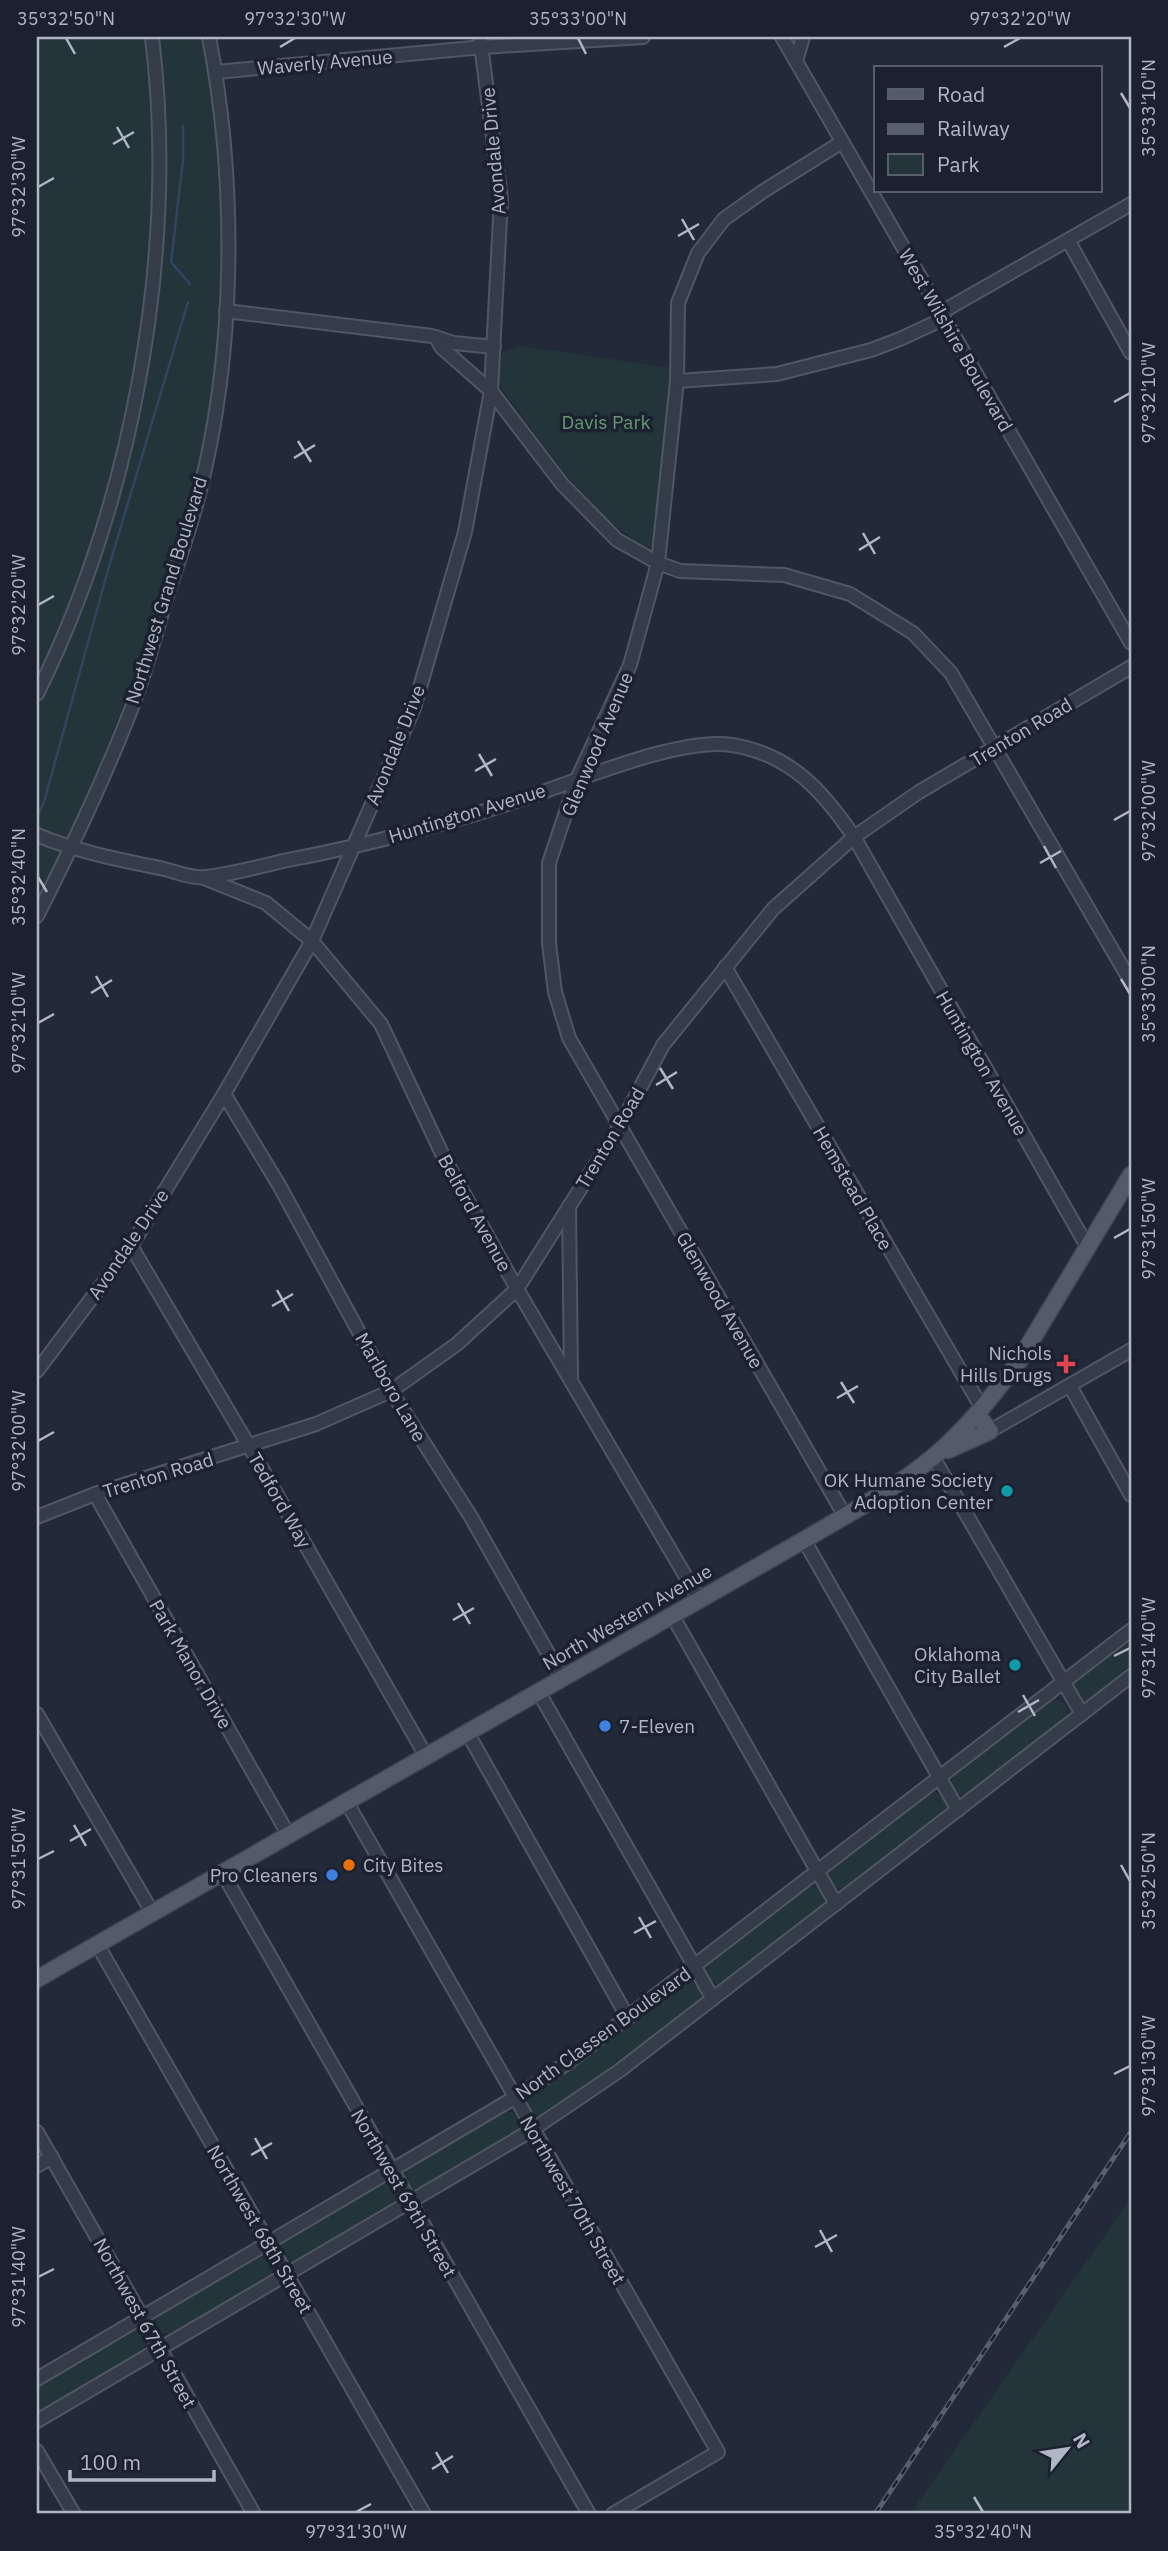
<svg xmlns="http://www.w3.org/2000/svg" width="1168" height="2551" font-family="'IBM Plex Sans',sans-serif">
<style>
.green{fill:#23353a}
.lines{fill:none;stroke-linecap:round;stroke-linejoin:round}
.stream{stroke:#354360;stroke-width:2.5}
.minor-casing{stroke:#505664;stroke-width:16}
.major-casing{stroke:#3e4553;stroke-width:19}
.minor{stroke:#353c49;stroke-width:12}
.major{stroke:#535a69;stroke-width:16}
.rail-casing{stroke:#575f70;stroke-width:5}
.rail{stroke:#1b212e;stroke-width:2.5;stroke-dasharray:8;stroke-linecap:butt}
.ticks{fill:none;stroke:#b0b6c6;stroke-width:2.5}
.health-dot{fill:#e0444e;stroke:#1b212e;stroke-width:2.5}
.culture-dot{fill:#0f9aa8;stroke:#1b212e;stroke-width:2.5}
.shop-dot{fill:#3f7fe0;stroke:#1b212e;stroke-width:2.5}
.food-dot{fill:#e8710a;stroke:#1b212e;stroke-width:2.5}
.labels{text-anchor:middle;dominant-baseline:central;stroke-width:7;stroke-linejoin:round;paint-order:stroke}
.street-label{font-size:19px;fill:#b0b6c6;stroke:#1b212e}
.park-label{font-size:19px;fill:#679676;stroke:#1b212e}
.poi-label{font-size:19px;fill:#b0b6c6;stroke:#1b212e;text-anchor:end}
.neatline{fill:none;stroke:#b0b6c6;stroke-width:2.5}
.ticks-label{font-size:18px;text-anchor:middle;fill:#b0b6c6}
</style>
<rect width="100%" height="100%" fill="#222939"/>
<!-- green -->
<g class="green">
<polygon points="37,37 148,37 154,173 152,218 136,361 116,457 91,544 52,649 37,682"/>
<path d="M159,37H203C213,98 223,159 223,221C223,302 215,383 200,463C194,496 183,528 174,560C145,653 109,743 72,832L64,839L37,830V711L79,617L98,565L134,435L144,383L164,227L167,169Z"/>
<polygon points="521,346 672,368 672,392 658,541 652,546 643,547 607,519 563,471 502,389 498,378 502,352"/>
<polygon points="37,844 58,849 61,854 37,905"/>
<polygon points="1131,1638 1131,1669 1092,1700 1082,1701 1076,1697 1073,1686 1076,1680"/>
<path d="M1055,1698L1066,1704L1068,1717L970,1795C956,1798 947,1788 954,1774Z"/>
<polygon points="930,1792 936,1792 945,1798 947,1807 944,1815 845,1889 833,1886 828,1873 832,1867"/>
<polygon points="813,1886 824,1894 824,1903 822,1908 726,1982 716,1984 707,1978 705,1972 709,1962 804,1888"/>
<polygon points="690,1981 700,1988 702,1995 698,2004 602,2077 542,2117 529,2113 526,2101 532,2093 578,2062 681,1984"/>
<polygon points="505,2111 513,2112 519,2119 518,2131 422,2189 410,2189 403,2176 409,2166"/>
<path d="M382,2183C391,2183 397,2189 397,2198L392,2207L296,2262L285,2261L279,2250L285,2239Z"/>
<polygon points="1131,2198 1131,2514 908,2514 915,2507"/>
<polygon points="260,2255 272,2264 272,2273 268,2279 173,2335 160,2333 156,2322 159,2314"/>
<polygon points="136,2332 141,2334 146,2343 141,2354 37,2416 37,2387 131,2333"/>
</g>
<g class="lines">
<!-- stream -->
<g class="stream">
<polyline points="183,126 183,161 171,262 190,284"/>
<polyline points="37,816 44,802 108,570 188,302"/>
</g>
<defs>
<g id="minor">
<polyline points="782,37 1131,643"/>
<polyline points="796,61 803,37"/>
<polyline points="216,72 483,47 643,37"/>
<polyline points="842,142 762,192 724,219 698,253 678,303 677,381 658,563 630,665 577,779 549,863 549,943 555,992 569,1038 845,1516"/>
<polyline points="1069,242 1131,353"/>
<polyline points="226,311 432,336 454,343 494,347"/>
<polyline points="940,313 1131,204"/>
<polyline points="436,337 441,347 491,391 562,484 617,540 658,563 680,571 784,575 850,594 913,633 951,673 1131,982"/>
<polyline points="677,381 777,374 871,350 900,339 943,319"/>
<path d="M37,694C133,500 178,252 152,37"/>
<path d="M37,835C78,852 121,860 164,869C177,872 193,879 206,877C232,874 258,867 283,861C368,845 452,823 534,795C584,778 682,737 732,745C790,754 823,791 854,837L1088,1248"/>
<polyline points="204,878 266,903 312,941 381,1024 444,1158 517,1289 699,1599"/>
<path d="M37,916C73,845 109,769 137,694C148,663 157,630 166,599C177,565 189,532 198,498C236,353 237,183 209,37"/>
<polyline points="725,967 982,1408"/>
<polyline points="224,1094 279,1185 391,1391 471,1517 562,1678"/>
<polyline points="569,1206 571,1377"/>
<polyline points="131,1246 249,1446 426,1756"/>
<polyline points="37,1371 131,1246 224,1094 312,941 414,708 465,532 491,391 501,199 480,37"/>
<polyline points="1070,1386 1131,1495"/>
<polyline points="990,1431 1131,1350"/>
<polyline points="933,1457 1082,1714"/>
<polyline points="95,1494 288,1834"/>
<polyline points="37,1517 95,1494 316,1424 391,1391 457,1344 517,1289 620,1126 663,1045 773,909 854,837 919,792 1131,667"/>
<polyline points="804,1540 958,1810"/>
<polyline points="672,1615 836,1904"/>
<polyline points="538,1691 713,1999"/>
<polyline points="37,1714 152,1912"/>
<polyline points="467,1732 628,2018"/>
<polyline points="346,1801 718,2452 613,2514"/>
<polyline points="222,1872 589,2514"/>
<polyline points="97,1944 424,2514"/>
<polyline points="37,2132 254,2514"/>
<polyline points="37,2166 52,2157"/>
<polyline points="37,2379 514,2098 569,2062 1131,1630"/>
<polyline points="37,2421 532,2130 619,2071 1131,1676"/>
<polyline points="37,2451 74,2514"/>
</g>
<g id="major">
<polyline points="948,1450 990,1431 977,1414"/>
<path d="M37,1979L804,1540C848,1514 893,1490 932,1458C966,1430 993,1395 1019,1361L1131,1175"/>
</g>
</defs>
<!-- minor casing -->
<use href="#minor" class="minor-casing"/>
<!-- major casing -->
<use href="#major" class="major-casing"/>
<!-- minor -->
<use href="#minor" class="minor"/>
<!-- major -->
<use href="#major" class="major"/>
<defs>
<polyline id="rail" points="875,2514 1131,2132"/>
</defs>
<!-- rail casing -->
<use href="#rail" class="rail-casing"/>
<!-- rail -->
<use href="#rail" class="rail"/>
</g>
<!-- ticks -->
<path class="ticks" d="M66,38L75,54M578,38L586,54M280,47L295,38M1004,47L1020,38M1121,93L1130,108M117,127L129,148M113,144L134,132M38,187L54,178M682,219L694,240M678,236L699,224M1114,402L1130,393M298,441L311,462M294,458L315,445M863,533L875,554M859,550L880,537M38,605L54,596M479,754L492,776M475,771L496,759M1114,820L1130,811M1044,846L1056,868M1040,863L1061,851M38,877L47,892M96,976L108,997M1121,979L1130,994M91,993L112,980M38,1023L54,1014M660,1068L673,1089M656,1085L677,1072M1114,1238L1130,1229M277,1290L289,1311M272,1306L293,1294M841,1382L854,1403M837,1398L858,1386M38,1441L54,1432M458,1603L470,1624M453,1620L474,1608M1114,1656L1130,1648M1023,1695L1035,1716M1018,1712L1039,1700M74,1825L86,1846M70,1841L91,1829M38,1859L54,1851M1121,1865L1130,1881M639,1917L651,1938M634,1933L656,1921M1114,2074L1130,2066M255,2138L267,2159M251,2155L272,2143M820,2230L832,2252M815,2247L837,2235M38,2277L54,2269M436,2452L448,2473M432,2469L453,2456M974,2497L983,2512M356,2512L371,2504"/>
<!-- markers -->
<path class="health-dot" d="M1062.5 1353.5h7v7h7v7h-7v7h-7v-7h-7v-7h7z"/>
<g class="culture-dot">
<circle cx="1007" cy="1491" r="7"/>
<circle cx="1015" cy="1665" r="7"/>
</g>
<g class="shop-dot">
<circle cx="605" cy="1726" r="7"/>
<circle cx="332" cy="1875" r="7"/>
</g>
<circle class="food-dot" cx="349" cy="1865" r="7"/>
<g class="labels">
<!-- street labels -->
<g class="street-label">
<text transform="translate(325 62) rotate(-5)">Waverly Avenue</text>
<text transform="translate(493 151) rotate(-95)">Avondale Drive</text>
<text transform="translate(956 340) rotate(60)">West Wilshire Boulevard</text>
<text transform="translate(166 590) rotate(-73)">Northwest Grand Boulevard</text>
<text transform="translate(1021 732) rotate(-31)">Trenton Road</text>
<text transform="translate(597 744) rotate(-67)">Glenwood Avenue</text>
<text transform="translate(395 745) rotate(-68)">Avondale Drive</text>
<text transform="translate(467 813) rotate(-17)">Huntington Avenue</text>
<text transform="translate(982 1063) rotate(60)">Huntington Avenue</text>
<text transform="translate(610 1138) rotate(-59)">Trenton Road</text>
<text transform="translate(853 1188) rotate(60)">Hemstead Place</text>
<text transform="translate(475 1213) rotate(61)">Belford Avenue</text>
<text transform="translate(128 1244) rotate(-56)">Avondale Drive</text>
<text transform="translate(720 1300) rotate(60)">Glenwood Avenue</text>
<text transform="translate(391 1387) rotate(60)">Marlboro Lane</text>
<text transform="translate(158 1475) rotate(-17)">Trenton Road</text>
<text transform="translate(280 1500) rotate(60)">Tedford Way</text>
<text transform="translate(627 1617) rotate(-30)">North Western Avenue</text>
<text transform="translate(191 1664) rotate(60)">Park Manor Drive</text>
<text transform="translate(603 2033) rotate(-36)">North Classen Boulevard</text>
<text transform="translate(404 2193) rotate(60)">Northwest 69th Street</text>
<text transform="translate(573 2200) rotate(60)">Northwest 70th Street</text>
<text transform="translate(260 2229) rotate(60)">Northwest 68th Street</text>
<text transform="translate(145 2323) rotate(61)">Northwest 67th Street</text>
</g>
<!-- park labels -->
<g class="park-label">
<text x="606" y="422">Davis Park</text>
</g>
<!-- poi labels -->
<g class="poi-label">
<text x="1052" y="1353">Nichols<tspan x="1052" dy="22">Hills Drugs</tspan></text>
<text x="993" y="1480">OK Humane Society<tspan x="993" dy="22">Adoption Center</tspan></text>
<text x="1001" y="1654">Oklahoma<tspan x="1001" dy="22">City Ballet</tspan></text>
<text x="619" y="1726" text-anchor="start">7-Eleven</text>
<text x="363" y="1865" text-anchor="start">City Bites</text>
<text x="318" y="1875">Pro Cleaners</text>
</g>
</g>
<!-- border -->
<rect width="1168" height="2551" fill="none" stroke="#1b212e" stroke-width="77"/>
<!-- legend -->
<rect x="874" y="66" width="228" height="126" fill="#1b212e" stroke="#575d6b" stroke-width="2"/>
<rect x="888" y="89" width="35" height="10" fill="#535a69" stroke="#575d6b" stroke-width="2"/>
<text x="937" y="102" font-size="21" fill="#b0b6c6">Road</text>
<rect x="888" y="124" width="35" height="10" fill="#575f70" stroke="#575d6b" stroke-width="2"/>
<text x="937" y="136" font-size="21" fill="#b0b6c6">Railway</text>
<rect x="888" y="154" width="35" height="21" fill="#23353a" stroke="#575d6b" stroke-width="2"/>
<text x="937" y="172" font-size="21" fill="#b0b6c6">Park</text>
<!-- north arrow -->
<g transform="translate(1067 2449) rotate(60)" stroke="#1b212e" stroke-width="5" paint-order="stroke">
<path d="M0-5L12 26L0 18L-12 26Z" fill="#b0b6c6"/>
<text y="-10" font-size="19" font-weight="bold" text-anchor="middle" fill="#b0b6c6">N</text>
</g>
<!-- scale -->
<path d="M70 2470v10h144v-10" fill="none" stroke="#b0b6c6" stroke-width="3.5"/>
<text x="80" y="2470" font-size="21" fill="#b0b6c6" stroke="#1b212e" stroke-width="5" paint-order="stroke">100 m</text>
<rect x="38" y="38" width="1092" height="2474" class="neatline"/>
<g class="ticks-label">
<text x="66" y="25">35°32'50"N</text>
<text x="295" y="25">97°32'30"W</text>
<text x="578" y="25">35°33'00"N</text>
<text x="1020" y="25">97°32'20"W</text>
<text transform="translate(1149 108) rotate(-90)" y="6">35°33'10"N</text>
<text transform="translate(19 187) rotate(-90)" y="6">97°32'30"W</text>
<text transform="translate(1149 393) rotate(-90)" y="6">97°32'10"W</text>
<text transform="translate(19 605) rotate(-90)" y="6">97°32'20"W</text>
<text transform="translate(1149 811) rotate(-90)" y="6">97°32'00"W</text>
<text transform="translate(19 877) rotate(-90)" y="6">35°32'40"N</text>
<text transform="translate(1149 994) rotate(-90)" y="6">35°33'00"N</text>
<text transform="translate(19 1023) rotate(-90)" y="6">97°32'10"W</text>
<text transform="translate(1149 1229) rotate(-90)" y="6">97°31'50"W</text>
<text transform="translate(19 1441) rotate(-90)" y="6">97°32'00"W</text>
<text transform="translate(1149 1648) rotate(-90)" y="6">97°31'40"W</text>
<text transform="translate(19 1859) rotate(-90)" y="6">97°31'50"W</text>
<text transform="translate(1149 1881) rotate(-90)" y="6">35°32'50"N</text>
<text transform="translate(1149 2066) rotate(-90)" y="6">97°31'30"W</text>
<text transform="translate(19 2277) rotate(-90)" y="6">97°31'40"W</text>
<text x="356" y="2538">97°31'30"W</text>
<text x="983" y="2538">35°32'40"N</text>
</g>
</svg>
